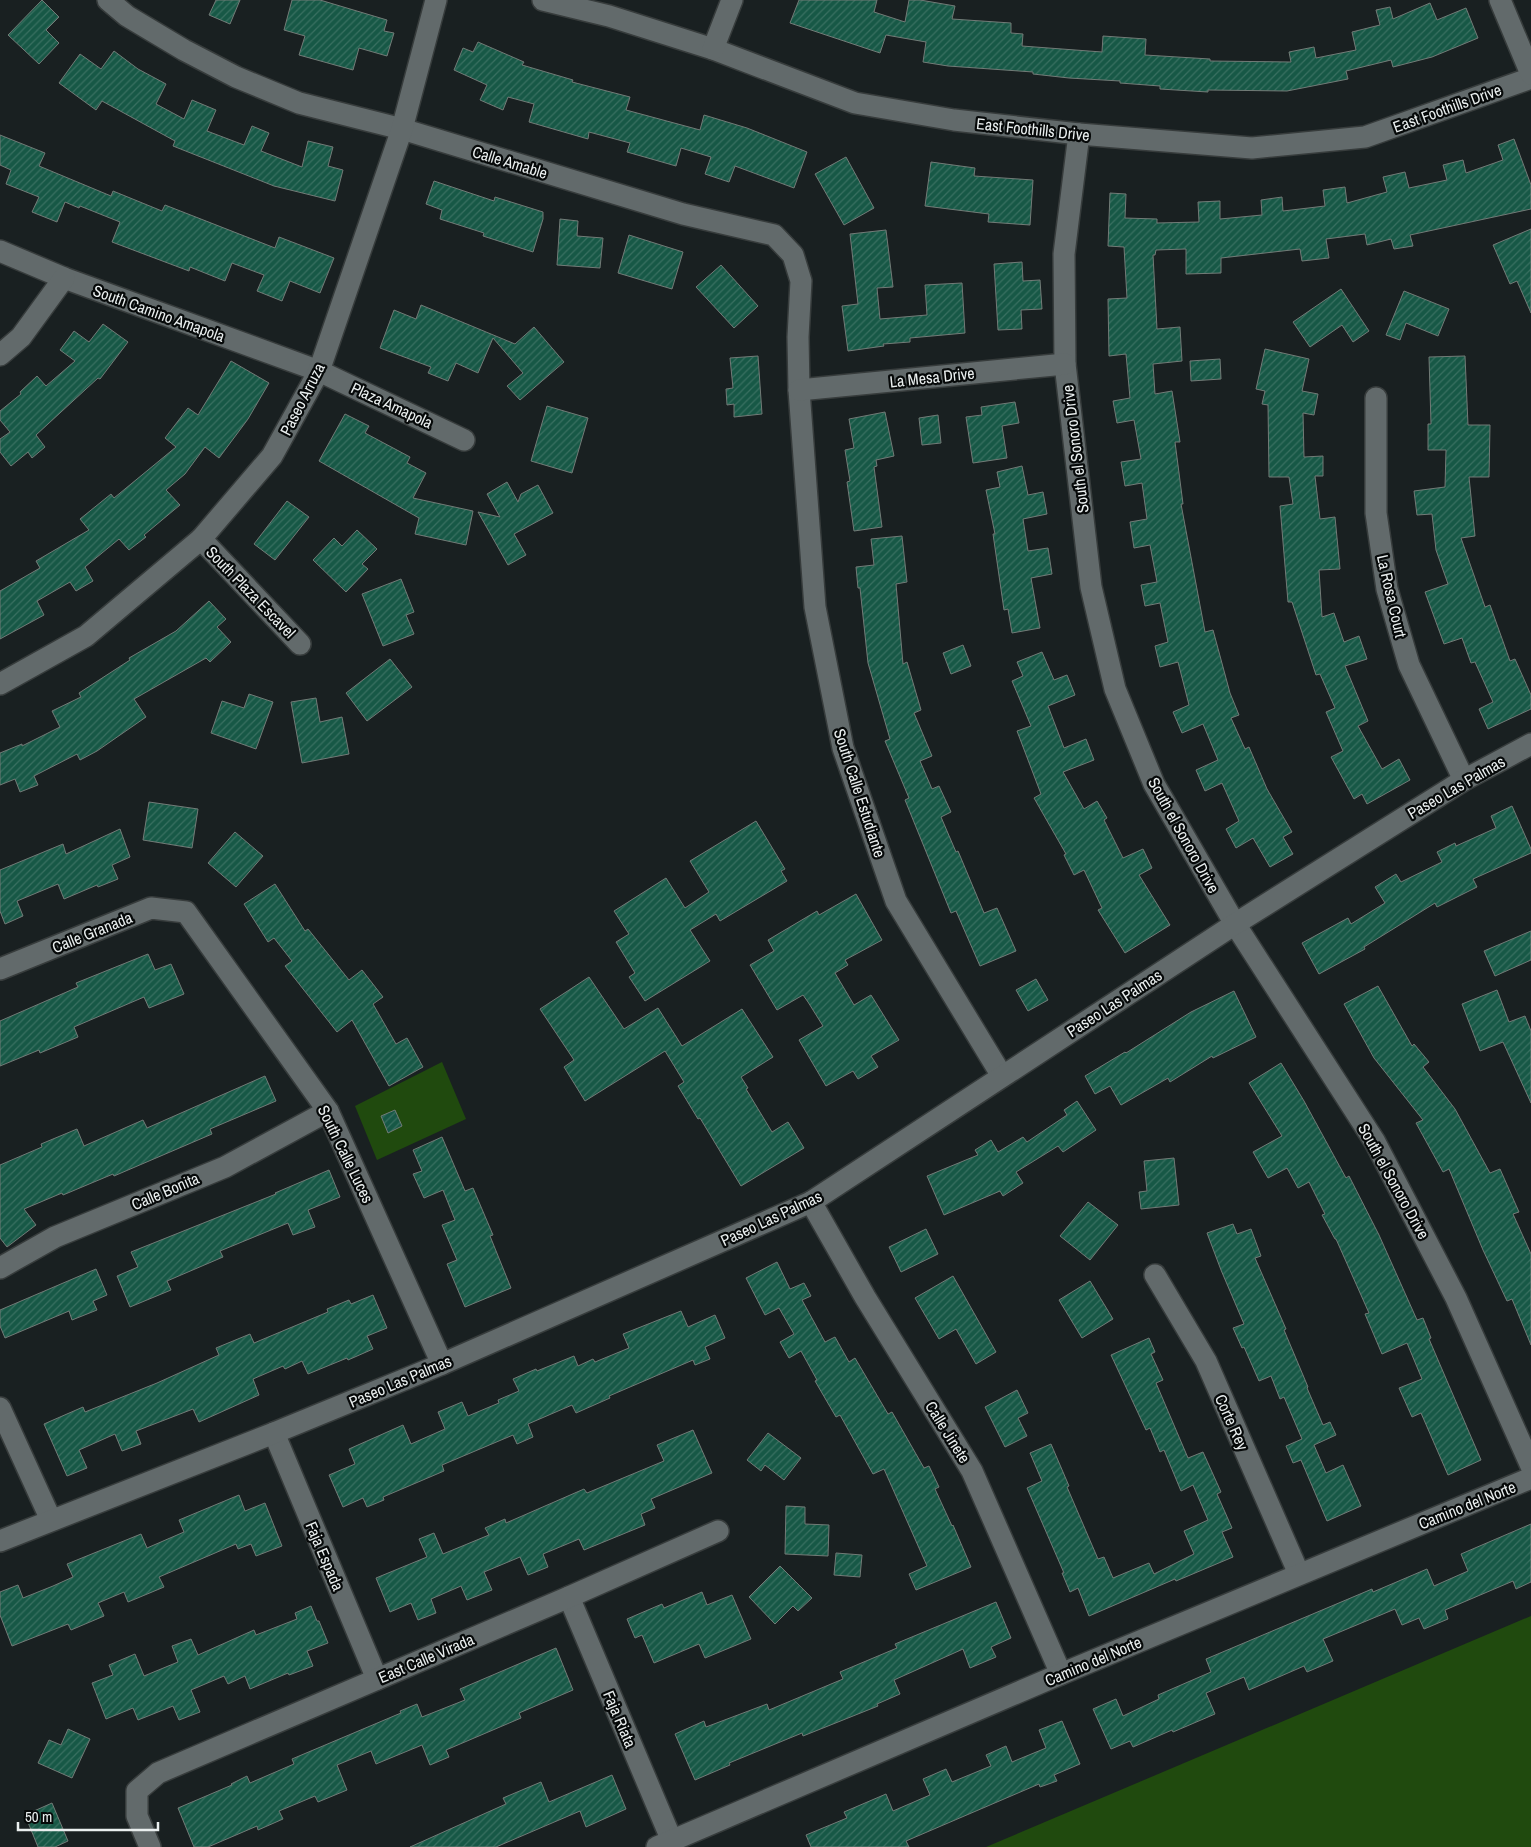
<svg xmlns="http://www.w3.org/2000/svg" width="1531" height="1847" font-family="'Archivo Narrow',sans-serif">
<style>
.green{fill:#204a0e}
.building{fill:url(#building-hatch);stroke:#727b77}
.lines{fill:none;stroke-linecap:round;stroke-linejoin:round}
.minor-casing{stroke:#373c3c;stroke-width:24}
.minor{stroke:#626a6b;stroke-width:21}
.labels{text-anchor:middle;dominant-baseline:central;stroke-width:4.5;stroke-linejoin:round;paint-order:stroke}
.street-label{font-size:16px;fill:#eaefef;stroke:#060909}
</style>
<defs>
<pattern id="building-hatch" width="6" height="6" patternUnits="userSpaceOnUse" patternTransform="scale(1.25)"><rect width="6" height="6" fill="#175846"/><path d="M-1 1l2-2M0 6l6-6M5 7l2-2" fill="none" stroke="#397061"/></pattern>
</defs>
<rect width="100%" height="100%" fill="#192021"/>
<!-- green -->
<g class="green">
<polygon points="442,1062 466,1119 377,1160 355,1106"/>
<polygon points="1531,1616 1531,1847 986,1847"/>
</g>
<!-- building -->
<g class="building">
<polygon points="42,0 59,17 46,30 59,43 39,64 8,35"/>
<polygon points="216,0 240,0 230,24 209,15"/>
<polygon points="292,0 320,0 387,20 384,31 394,33 387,56 359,48 353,70 299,55 305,36 284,30"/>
<polygon points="799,0 877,0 874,12 905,22 909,0 920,0 955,6 952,19 1011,23 1011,33 1023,34 1022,46 1102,52 1103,36 1146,39 1145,55 1210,59 1210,61 1291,62 1289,52 1314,47 1316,58 1356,50 1352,32 1380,25 1376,10 1390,7 1393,19 1430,3 1437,20 1466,8 1478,38 1432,57 1393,67 1391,60 1346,71 1348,79 1287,91 1208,90 1208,92 1160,89 1160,86 1120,83 1120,81 1069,78 1033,74 1033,72 948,66 923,62 926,42 886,35 880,53 790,23"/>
<polygon points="478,42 524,62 522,65 573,80 572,82 630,97 626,110 700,130 704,115 747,128 807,152 794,188 735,166 729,182 705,174 711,157 681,148 676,166 627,152 630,143 589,132 588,139 529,122 534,104 508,97 503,110 480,100 487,85 454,70 463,48 473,52"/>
<polygon points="114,51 138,69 166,84 156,104 184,119 192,100 216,110 207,131 244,145 252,126 269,133 261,151 302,167 308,141 333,147 328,166 343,170 335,201 274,186 173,146 175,141 102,101 96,110 59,83 80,54 101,69"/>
<polygon points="0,135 45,153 39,166 111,196 113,191 162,211 165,205 275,248 279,237 334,258 320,293 290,281 282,301 257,291 264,275 232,263 225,281 190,267 189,271 112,242 120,222 80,206 79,208 65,202 57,222 32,212 39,197 6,184 11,170 0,165"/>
<polygon points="1514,139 1531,185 1531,209 1410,235 1413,246 1394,249 1391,239 1367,245 1365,234 1326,239 1329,258 1302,261 1300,249 1221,258 1221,273 1186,274 1186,249 1156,250 1155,255 1153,255 1157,329 1180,327 1182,361 1153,364 1155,394 1172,391 1180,442 1175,442 1183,504 1181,504 1205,632 1213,630 1230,693 1239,715 1231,718 1245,749 1249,747 1267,789 1292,832 1283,837 1293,854 1270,867 1253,838 1236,848 1226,829 1239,821 1222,783 1205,791 1196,770 1218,760 1203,724 1182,733 1173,712 1189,705 1178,662 1160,667 1155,646 1168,642 1160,603 1145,606 1141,585 1157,582 1150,545 1134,548 1130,522 1147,519 1142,483 1125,486 1121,462 1141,459 1134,420 1117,423 1113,401 1130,398 1126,354 1109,356 1108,299 1127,298 1124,247 1108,246 1110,193 1126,194 1125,218 1157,219 1157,223 1199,222 1198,202 1220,201 1220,219 1262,215 1261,200 1282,197 1283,211 1325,206 1323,190 1345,187 1347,203 1387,192 1383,177 1405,172 1409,188 1447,180 1443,165 1463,160 1466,173 1503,160 1498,145"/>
<polygon points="846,157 874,208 844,225 815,174"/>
<polygon points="931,162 975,168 974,176 1033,180 1030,225 988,222 989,214 925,206"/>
<polygon points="434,181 494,201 495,197 543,212 543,219 533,252 483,236 484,233 440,219 442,210 426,204"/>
<polygon points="560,219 578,221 577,236 603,238 600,268 557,265"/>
<polygon points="1531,229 1531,313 1517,281 1510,284 1493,245"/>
<polygon points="886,230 893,287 877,288 880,319 927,315 925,285 962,283 965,333 910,338 910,342 883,344 884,346 848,351 842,306 858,304 850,234"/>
<polygon points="629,235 683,252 672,289 618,273"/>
<polygon points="1022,262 1023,281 1040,280 1042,309 1021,310 1022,329 998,330 994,264"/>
<polygon points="721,265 758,306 734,328 696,287"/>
<polygon points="1341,289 1369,331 1353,342 1342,325 1310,347 1293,322"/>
<polygon points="1404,291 1449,309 1438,336 1406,323 1400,340 1386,335"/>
<polygon points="421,305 515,344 534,327 564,362 520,400 507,386 523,373 493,338 478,373 456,363 448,381 428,373 431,367 380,348 394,310 416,319"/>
<polygon points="103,324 128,342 100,379 98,378 36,435 45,447 32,458 28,452 11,466 0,452 0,439 10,432 0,420 0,411 21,394 20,392 37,376 46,386 75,361 60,350 74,331 89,342"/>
<polygon points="1265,349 1309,359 1302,391 1318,394 1314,415 1303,413 1304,457 1323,456 1323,476 1315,476 1320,519 1335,517 1340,569 1319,570 1322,617 1334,613 1344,642 1359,636 1367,659 1345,666 1368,721 1358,726 1382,769 1399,759 1410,780 1367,804 1362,794 1354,799 1331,757 1343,751 1326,712 1335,708 1320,674 1316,675 1292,602 1288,602 1280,506 1293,504 1289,477 1269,477 1268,405 1262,404 1265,391 1256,389"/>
<polygon points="758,356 762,414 734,417 734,404 727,405 726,389 733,388 730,358"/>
<polygon points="1465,356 1468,425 1490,425 1489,477 1469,477 1475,536 1461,538 1485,607 1490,605 1510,661 1515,659 1531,695 1531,709 1488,729 1479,709 1493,702 1475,662 1471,663 1462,638 1444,644 1425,592 1448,584 1436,550 1432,514 1417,515 1414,491 1445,487 1446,450 1428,450 1428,424 1431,424 1429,357"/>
<polygon points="1220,359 1221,379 1191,381 1190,361"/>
<polygon points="231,361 269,383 248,419 219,458 205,447 185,474 166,490 180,505 144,535 146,537 129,550 119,539 85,567 93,581 76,591 70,582 37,601 44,615 0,639 0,591 40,568 36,561 89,530 80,519 111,494 114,498 176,447 165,438 188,408 198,415"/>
<polygon points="1015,402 1019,423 1002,426 1007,458 973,463 966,417 982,415 981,407"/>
<polygon points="547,406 588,418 572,473 531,461"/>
<polygon points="885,412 894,456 876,460 877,466 874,467 882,527 854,531 847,482 850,481 845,450 854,448 849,419"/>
<polygon points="345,414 369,426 365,433 410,457 407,463 426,473 413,498 473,511 466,545 415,534 419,518 319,461"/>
<polygon points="938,415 941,443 922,445 919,418"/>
<polygon points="1022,466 1028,495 1043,492 1047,514 1023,519 1028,551 1048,548 1052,574 1031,578 1040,628 1012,633 1008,609 1004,610 993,534 995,534 986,490 1000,487 997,472"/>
<polygon points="507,482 518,502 521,494 538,485 553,513 514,534 526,555 508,565 478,512 500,517 487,494"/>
<polygon points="287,501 309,517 275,560 254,544"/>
<polygon points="357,530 377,549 362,564 368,569 346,592 313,560 334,538 342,546"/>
<polygon points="902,536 907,582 896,584 903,664 907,662 921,710 914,713 932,756 920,761 932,789 939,786 951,812 941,817 956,852 958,851 984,913 997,908 1016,951 980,966 956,911 951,913 905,800 909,798 885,741 890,739 868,663 860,588 858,588 856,567 874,565 871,539"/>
<polygon points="401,579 414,612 406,615 414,634 383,646 362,594"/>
<polygon points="209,601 226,619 217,627 231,642 210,662 206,658 134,699 146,717 97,751 80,760 77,754 34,776 38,785 20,792 15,779 0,785 0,753 22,744 22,746 60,727 52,711 81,697 79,693 130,660 129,658 176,631"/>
<polygon points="963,645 971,666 951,674 943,653"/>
<polygon points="1042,652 1054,680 1067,675 1075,695 1048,706 1064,748 1086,739 1094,760 1063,772 1084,809 1097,801 1107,818 1104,820 1123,858 1143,849 1152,868 1139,875 1170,925 1125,953 1098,910 1102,908 1084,870 1074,875 1064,855 1066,854 1034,798 1041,794 1017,731 1031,726 1012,681 1023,676 1017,662"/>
<polygon points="390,659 412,687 367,721 346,693"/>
<polygon points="249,694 273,702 256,749 211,733 222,701 244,708"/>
<polygon points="316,698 320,722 342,717 349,754 302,763 291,702"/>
<polygon points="149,802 198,809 192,848 143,840"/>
<polygon points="1512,806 1531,849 1531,853 1473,879 1477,887 1437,907 1435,903 1364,947 1365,949 1319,974 1302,943 1348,918 1351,924 1385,903 1375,887 1396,874 1401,882 1442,862 1437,852 1455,843 1456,846 1496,828 1491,816"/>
<polygon points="756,821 785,869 781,871 787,881 720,921 716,914 690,930 710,961 645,1001 629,977 635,973 616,942 629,934 614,911 666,878 685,908 709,892 690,861"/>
<polygon points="120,829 130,857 112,865 118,879 98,887 97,885 64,899 58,884 17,901 23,916 5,924 0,911 0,870 63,844 66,854"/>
<polygon points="235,832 263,856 236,887 208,863"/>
<polygon points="275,884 305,931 308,929 349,980 362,970 383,997 373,1004 396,1044 407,1038 423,1067 389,1086 352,1020 337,1032 285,966 292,961 274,938 268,942 244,904"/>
<polygon points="856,894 882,940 845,960 848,965 835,973 854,1005 871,995 899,1040 871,1056 878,1067 858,1079 853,1071 826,1086 799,1040 823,1026 808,1002 803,995 777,1010 750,965 774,951 768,940 817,911 819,915"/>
<polygon points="1531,931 1531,960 1495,976 1484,951"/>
<polygon points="148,954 155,970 171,964 184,994 149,1008 144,997 74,1027 78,1037 40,1053 39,1050 0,1066 0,1021 78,987 76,983"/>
<polygon points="589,977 624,1029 658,1008 682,1046 742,1009 773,1057 741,1077 748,1088 746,1089 772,1132 788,1122 804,1148 741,1186 700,1118 698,1119 678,1086 684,1082 665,1051 585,1101 564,1067 574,1060 540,1009"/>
<polygon points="1036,979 1048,1000 1028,1011 1016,990"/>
<polygon points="1378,986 1412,1046 1414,1044 1429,1062 1423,1067 1455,1109 1490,1173 1500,1169 1519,1212 1513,1214 1531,1254 1531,1345 1512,1299 1507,1301 1483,1250 1449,1169 1443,1172 1416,1123 1423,1120 1374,1058 1344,1004"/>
<polygon points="1497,990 1509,1022 1525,1016 1531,1031 1531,1103 1503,1042 1480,1051 1462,1004"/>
<polygon points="1234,991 1256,1037 1213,1058 1212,1056 1170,1082 1168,1078 1121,1105 1110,1086 1095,1094 1085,1076 1125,1052 1126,1053 1191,1012"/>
<polygon points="1281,1063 1304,1101 1346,1178 1349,1176 1379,1235 1417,1320 1423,1318 1431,1338 1429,1339 1481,1460 1448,1475 1421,1413 1412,1417 1399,1388 1422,1379 1407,1343 1382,1354 1365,1314 1369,1313 1336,1239 1335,1239 1322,1215 1325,1214 1309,1182 1298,1188 1287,1168 1268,1178 1253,1152 1282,1136 1249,1083"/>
<polygon points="265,1076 276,1101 210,1129 212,1134 114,1176 113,1174 63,1195 62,1193 24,1209 36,1225 7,1247 0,1238 0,1165 42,1147 41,1144 77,1129 84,1146 143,1120 147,1128"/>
<polygon points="1077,1101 1096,1130 1063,1152 1058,1146 1016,1172 1023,1183 1003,1196 1000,1191 944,1215 927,1176 978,1155 975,1150 991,1140 998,1152 1023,1137 1027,1142 1067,1115 1064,1110"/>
<polygon points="395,1110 402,1126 388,1133 381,1116"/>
<polygon points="442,1137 465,1191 473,1188 493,1235 490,1236 511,1288 465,1307 447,1264 457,1260 442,1225 455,1220 443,1190 424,1198 413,1174 422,1171 413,1150"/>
<polygon points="1174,1158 1179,1205 1141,1209 1139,1192 1147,1191 1144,1161"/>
<polygon points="329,1170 340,1197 308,1210 315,1227 293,1235 288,1223 220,1251 223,1257 167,1281 171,1290 130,1307 117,1276 138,1267 131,1252 276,1194 275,1193"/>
<polygon points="1088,1202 1118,1225 1090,1260 1060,1236"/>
<polygon points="1233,1224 1237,1234 1251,1229 1261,1256 1255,1258 1286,1329 1284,1330 1308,1387 1307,1388 1323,1425 1330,1422 1336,1435 1314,1445 1326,1473 1343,1465 1361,1506 1327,1521 1301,1460 1293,1463 1286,1446 1302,1439 1284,1397 1280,1399 1271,1376 1259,1381 1244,1347 1242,1348 1233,1328 1244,1324 1221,1270 1207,1233"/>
<polygon points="926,1229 938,1254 901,1272 889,1247"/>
<polygon points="777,1262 790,1289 804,1283 811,1296 802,1300 825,1342 835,1337 849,1362 855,1358 888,1414 892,1412 924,1468 929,1466 939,1487 935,1489 952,1526 953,1525 971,1567 916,1590 909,1574 927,1566 884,1469 873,1474 840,1415 836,1417 815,1381 817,1380 801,1351 789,1358 780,1342 794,1334 779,1308 765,1315 746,1278"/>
<polygon points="96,1269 107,1295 93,1301 97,1310 72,1320 69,1311 5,1338 0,1326 0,1310"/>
<polygon points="953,1276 996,1352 976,1364 956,1329 939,1339 915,1298"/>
<polygon points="1090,1281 1113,1319 1082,1338 1059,1300"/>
<polygon points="373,1295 387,1328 367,1336 373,1349 348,1360 347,1358 308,1374 302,1361 285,1369 283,1366 253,1379 259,1395 199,1422 193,1409 136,1431 141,1444 122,1451 115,1434 79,1450 87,1468 67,1476 44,1424 83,1407 85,1412 157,1383 219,1355 216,1348 250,1334 254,1343 328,1312 327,1309 349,1300 351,1304"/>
<polygon points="681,1311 688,1327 715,1315 725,1338 705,1347 710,1359 695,1365 693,1360 609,1396 610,1398 576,1413 572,1405 528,1424 533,1437 517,1444 513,1435 442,1465 444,1471 383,1497 384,1500 367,1507 363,1498 343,1507 329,1475 355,1464 349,1449 403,1425 411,1444 445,1429 438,1412 462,1402 468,1416 499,1403 498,1400 519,1391 513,1379 536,1369 537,1371 574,1356 578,1366 593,1359 595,1362 629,1348 623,1334"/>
<polygon points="1149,1338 1155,1352 1151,1354 1163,1380 1156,1383 1188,1458 1203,1452 1221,1492 1217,1494 1232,1528 1222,1532 1233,1557 1176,1581 1175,1579 1089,1616 1078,1588 1070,1592 1062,1573 1064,1573 1027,1488 1042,1481 1030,1453 1051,1444 1069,1486 1067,1487 1098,1559 1104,1557 1113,1578 1149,1563 1154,1574 1194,1554 1184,1531 1208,1520 1193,1485 1181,1491 1164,1450 1160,1452 1150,1428 1146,1430 1111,1355"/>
<polygon points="1017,1390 1028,1413 1018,1418 1027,1436 1005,1447 985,1407"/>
<polygon points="693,1430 712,1473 651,1499 655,1508 641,1514 645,1525 584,1550 579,1539 543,1554 548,1567 528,1575 520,1557 484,1572 492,1590 467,1600 461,1586 431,1599 436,1613 418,1620 411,1603 390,1612 376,1578 427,1557 419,1539 434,1533 443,1554 489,1535 485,1528 505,1519 506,1523 584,1489 587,1493 664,1461 657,1445"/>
<polygon points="768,1433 801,1458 784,1480 765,1465 761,1471 747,1460"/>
<polygon points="239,1495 245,1511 265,1503 282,1546 256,1556 251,1544 238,1549 236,1544 159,1577 164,1587 128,1602 124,1592 98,1603 104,1616 71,1630 68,1624 12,1646 0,1615 0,1592 18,1585 23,1598 53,1586 73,1577 67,1564 141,1534 147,1548 184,1532 179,1520"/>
<polygon points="786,1506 805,1507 805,1524 829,1525 828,1556 785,1554"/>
<polygon points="1531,1524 1531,1582 1516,1589 1513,1581 1445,1610 1448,1619 1424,1629 1419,1618 1402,1625 1395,1609 1323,1639 1333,1661 1307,1672 1304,1666 1249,1690 1244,1677 1206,1693 1215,1714 1173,1732 1172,1730 1133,1747 1130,1741 1111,1749 1093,1709 1116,1699 1123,1716 1159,1699 1158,1695 1211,1672 1206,1659 1372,1589 1373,1592 1427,1569 1434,1586 1468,1571 1461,1554"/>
<polygon points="836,1553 862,1555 860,1577 834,1575"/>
<polygon points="780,1566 812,1598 798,1611 793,1606 775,1624 749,1597"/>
<polygon points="702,1592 707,1605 732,1595 751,1639 705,1658 699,1644 654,1663 642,1635 635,1638 627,1619 662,1604 664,1608"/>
<polygon points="996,1602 1011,1638 991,1647 996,1657 970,1668 963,1649 894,1680 900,1694 877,1704 878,1706 803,1736 802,1733 729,1763 730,1765 695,1780 675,1734 704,1721 706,1727 767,1704 769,1710 843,1679 840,1672 897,1648 895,1644"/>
<polygon points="311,1606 317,1621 319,1621 328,1643 307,1651 313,1666 289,1675 288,1673 250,1689 245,1676 228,1684 224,1676 191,1690 200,1712 179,1720 173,1706 138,1720 133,1708 106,1719 92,1683 113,1675 109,1665 135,1654 144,1676 178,1662 172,1646 191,1639 198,1655 254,1630 256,1635 297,1619 295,1613"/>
<polygon points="556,1648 573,1690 519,1713 521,1718 446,1750 449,1757 430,1765 422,1745 376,1764 371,1751 337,1765 347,1790 318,1802 315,1796 279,1811 283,1819 258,1830 257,1826 208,1847 194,1847 178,1808 232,1785 231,1784 247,1776 250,1783 294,1764 292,1759 401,1713 400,1711 417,1704 422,1717 465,1700 460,1689"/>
<polygon points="1062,1721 1080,1764 1054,1775 1057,1781 1040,1787 1039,1784 906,1841 909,1847 811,1847 806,1835 847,1818 844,1812 886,1794 893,1811 930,1795 923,1779 946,1769 952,1782 991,1766 986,1755 1006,1746 1012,1762 1046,1748 1039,1730"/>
<polygon points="68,1729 90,1739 72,1778 38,1763 49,1740 61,1745"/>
<polygon points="612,1775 626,1809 586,1827 580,1811 496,1847 410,1847 506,1804 503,1798 541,1782 549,1802"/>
<polygon points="52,1803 68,1841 55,1847 38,1847 25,1815"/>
</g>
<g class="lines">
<defs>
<g id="minor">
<polyline points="108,0 127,16 184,50 236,77 299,103 402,129 683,214 774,235 793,255 801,281 798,337 799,390 815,607 843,748 896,901 1002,1076"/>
<polyline points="543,0 609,16 713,49 855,103 954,120 1079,134 1252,148 1365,137 1531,78"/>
<polyline points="1500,0 1531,74"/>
<polyline points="713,49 732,0"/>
<polyline points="1079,134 1064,254 1065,364 1091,587 1115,689 1154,784 1235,924 1375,1142 1456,1298 1531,1466"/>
<polyline points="0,251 64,278 319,371 464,440"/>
<polyline points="0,355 21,337 64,278"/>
<polyline points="799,390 1065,364"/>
<polyline points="1376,398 1376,513 1387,589 1409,665 1464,780"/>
<polyline points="201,539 300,644"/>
<polyline points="0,684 86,636 201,539 272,456 319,371 402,129 436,0"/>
<polyline points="0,969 151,908 186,912 328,1111 442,1364"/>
<polyline points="811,1202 865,1297 972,1471 1061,1674"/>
<polyline points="0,1268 55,1237 225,1167 328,1111"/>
<polyline points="1155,1275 1206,1361 1299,1574"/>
<polyline points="0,1408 51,1520"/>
<polyline points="274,1433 377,1679"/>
<polyline points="0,1541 274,1433 442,1364 811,1202 1235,924 1464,780 1531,744"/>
<polyline points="569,1597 672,1841"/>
<polyline points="150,1847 137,1816 137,1791 158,1773 569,1597 718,1531"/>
<polyline points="657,1847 1061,1674 1531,1478"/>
</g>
</defs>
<!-- minor casing -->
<use href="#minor" class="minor-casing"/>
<!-- minor -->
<use href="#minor" class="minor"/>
</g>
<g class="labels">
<!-- street labels -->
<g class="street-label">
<text transform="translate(1447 108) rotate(-20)">East Foothills Drive</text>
<text transform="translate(1033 129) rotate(6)">East Foothills Drive</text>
<text transform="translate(510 162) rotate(17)">Calle Amable</text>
<text transform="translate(159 313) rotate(20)">South Camino Amapola</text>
<text transform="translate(932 377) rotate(-6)">La Mesa Drive</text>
<text transform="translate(302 399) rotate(-63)">Paseo Arruza</text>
<text transform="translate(392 405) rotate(25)">Plaza Amapola</text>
<text transform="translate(1075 449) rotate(-97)">South el Sonoro Drive</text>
<text transform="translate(251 592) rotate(46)">South Plaza Escavel</text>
<text transform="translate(1392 596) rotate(77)">La Rosa Court</text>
<text transform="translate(1456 787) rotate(-30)">Paseo Las Palmas</text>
<text transform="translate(860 793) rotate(72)">South Calle Estudiante</text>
<text transform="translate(1184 835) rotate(61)">South el Sonoro Drive</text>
<text transform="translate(92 932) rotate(-22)">Calle Granada</text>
<text transform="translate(1114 1003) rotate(-33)">Paseo Las Palmas</text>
<text transform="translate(346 1154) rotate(64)">South Calle Luces</text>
<text transform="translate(1394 1181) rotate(61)">South el Sonoro Drive</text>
<text transform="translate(165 1191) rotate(-23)">Calle Bonita</text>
<text transform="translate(771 1218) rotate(-25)">Paseo Las Palmas</text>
<text transform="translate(400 1381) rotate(-23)">Paseo Las Palmas</text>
<text transform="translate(1232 1422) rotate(66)">Corte Rey</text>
<text transform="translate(948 1432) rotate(58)">Calle Jinete</text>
<text transform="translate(1467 1505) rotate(-22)">Camino del Norte</text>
<text transform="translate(325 1556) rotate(67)">Faja Espada</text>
<text transform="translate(426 1658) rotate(-23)">East Calle Virada</text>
<text transform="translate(1093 1661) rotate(-23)">Camino del Norte</text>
<text transform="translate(620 1719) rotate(67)">Faja Riata</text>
</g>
</g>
<!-- scale -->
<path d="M18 1822v8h140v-8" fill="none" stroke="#eaefef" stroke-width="2.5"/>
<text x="25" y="1822" font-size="15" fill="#eaefef" stroke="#060909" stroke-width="4" paint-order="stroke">50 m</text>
</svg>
